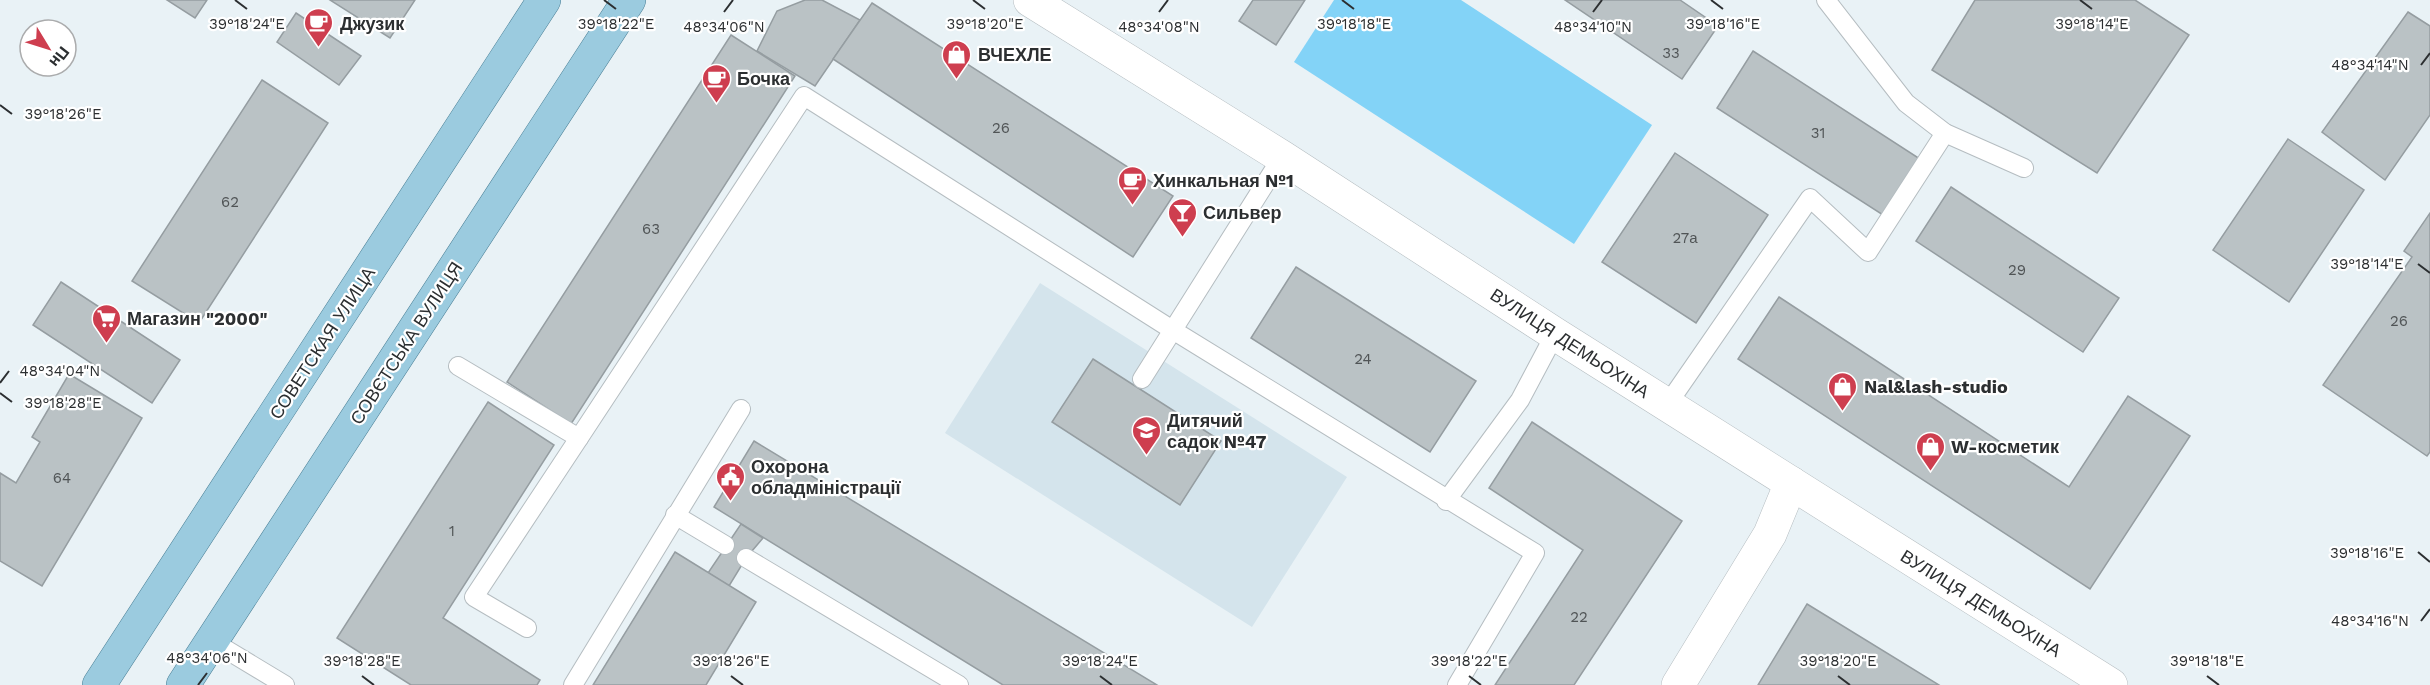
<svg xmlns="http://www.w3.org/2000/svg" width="2430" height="685" font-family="'Work Sans',sans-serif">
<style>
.built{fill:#d4e4ec}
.green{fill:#83d3f7}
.building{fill:#bac2c5;stroke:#959da1;stroke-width:1.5}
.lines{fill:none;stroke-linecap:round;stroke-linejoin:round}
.service-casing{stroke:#b5bdc1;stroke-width:20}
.minor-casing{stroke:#b5bdc1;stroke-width:34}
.primary-casing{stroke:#497e94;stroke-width:34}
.service{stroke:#fff;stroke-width:18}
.minor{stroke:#fff;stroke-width:33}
.primary{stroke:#9bcbdf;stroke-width:33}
.ticks{fill:none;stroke:#2c2f31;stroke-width:2}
.labels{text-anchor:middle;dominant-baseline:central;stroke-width:4.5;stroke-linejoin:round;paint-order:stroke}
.number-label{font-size:15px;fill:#505456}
.poi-label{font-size:18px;font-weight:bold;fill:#2c2f31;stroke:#fff;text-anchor:start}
.street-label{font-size:18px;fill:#2c2f31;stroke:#fff}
.ticks-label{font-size:15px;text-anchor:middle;fill:#2c2f31;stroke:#fff;stroke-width:4.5;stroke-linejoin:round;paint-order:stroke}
</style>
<rect width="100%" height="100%" fill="#e9f2f6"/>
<!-- built -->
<polygon class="built" points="1040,283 1347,477 1252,627 945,433"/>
<!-- green -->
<polygon class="green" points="1334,0 1461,0 1652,125 1574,244 1294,62"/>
<!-- building -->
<g class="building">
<polygon points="167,0 207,0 195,18"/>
<polygon points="330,0 415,0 390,38"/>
<polygon points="805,0 822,0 860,20 815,86 757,51 777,11"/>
<polygon points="1253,0 1305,0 1276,45 1239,21"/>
<polygon points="1565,0 1680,0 1718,26 1682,79"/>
<polygon points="1975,0 2135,0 2189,35 2097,173 1932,70"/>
<polygon points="872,3 1173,196 1133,257 833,59"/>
<polygon points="2408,12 2430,26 2430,115 2385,180 2322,132"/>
<polygon points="296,13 361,56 339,85 277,42"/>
<polygon points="731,35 795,76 571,424 507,382"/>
<polygon points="1753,51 1920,159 1883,215 1717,108"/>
<polygon points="262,80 328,123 199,323 132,281"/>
<polygon points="2288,139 2364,190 2289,302 2213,250"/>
<polygon points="1675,153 1768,215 1696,323 1602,262"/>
<polygon points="1951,187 2119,298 2083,352 1916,241"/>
<polygon points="2430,213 2430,452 2427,456 2323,385 2412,257 2404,251"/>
<polygon points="1296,267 1476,381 1430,452 1251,338"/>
<polygon points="61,282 180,360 152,403 33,325"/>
<polygon points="1779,297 2069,487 2128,396 2190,436 2090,589 1738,359"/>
<polygon points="1093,359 1221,441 1180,505 1052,422"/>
<polygon points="69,374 142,418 42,586 0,561 0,473 16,483 40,442 32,437"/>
<polygon points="488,402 554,445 443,618 540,680 537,685 411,685 337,638"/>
<polygon points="1532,422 1682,521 1574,685 1495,685 1583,550 1489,488"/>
<polygon points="754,441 1157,685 1003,685 714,507"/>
<polygon points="741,524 763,538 746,558 729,586 708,573"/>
<polygon points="675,552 756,602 706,685 593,685"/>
<polygon points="1807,604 1939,685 1758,685"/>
</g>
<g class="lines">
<defs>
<g id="service">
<polyline points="1826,0 1906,103 1945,133 2024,168"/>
<polyline points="458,366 579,438 804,96 1171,329 1535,553 1457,685"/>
<polyline points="1142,379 1282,157"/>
<polyline points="1667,405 1810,198 1868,252 1945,133"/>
<polyline points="1446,501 1520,400 1555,334"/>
<polyline points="675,515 725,545"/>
<polyline points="746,558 959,685"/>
<polyline points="527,628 474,597 579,438"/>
<polyline points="212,641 285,685"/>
<polyline points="573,685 741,409"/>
</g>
<g id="minor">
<polyline points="1030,0 1282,157 1555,334 2111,685"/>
<polyline points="1678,685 1770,534 1791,483"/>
</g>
<g id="primary">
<polyline points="99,685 544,0"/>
<polyline points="183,685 629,0"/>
</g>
</defs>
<!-- service casing -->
<use href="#service" class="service-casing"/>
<!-- minor casing -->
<use href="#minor" class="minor-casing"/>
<!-- primary casing -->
<use href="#primary" class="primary-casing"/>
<!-- service -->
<use href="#service" class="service"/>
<!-- minor -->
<use href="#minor" class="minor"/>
<!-- primary -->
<use href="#primary" class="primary"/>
</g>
<!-- ticks -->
<path class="ticks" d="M235,0L247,9M604,0L616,9M973,0L985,9M1342,0L1354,9M1711,0L1723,9M2080,0L2092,9M724,12L733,0M1159,12L1168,0M1593,12L1602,0M2421,65L2430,53M0,105L12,114M2418,264L2430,273M0,383L9,371M0,393L12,402M2418,552L2430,562M2421,621L2430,609M362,676L374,685M731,676L743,685M1100,676L1112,685M1469,676L1481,685M1838,676L1850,685M2207,676L2219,685M198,685L207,673"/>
<!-- icons -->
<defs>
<symbol id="cafe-pin" viewBox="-11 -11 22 30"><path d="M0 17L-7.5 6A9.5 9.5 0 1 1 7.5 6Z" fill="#ce3e4f" stroke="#fff"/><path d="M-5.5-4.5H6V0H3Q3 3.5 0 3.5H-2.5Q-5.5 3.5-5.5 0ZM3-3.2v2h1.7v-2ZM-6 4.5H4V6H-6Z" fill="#fff"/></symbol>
<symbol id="shop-pin" viewBox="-11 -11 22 30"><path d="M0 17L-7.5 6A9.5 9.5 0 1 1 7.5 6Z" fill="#ce3e4f" stroke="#fff"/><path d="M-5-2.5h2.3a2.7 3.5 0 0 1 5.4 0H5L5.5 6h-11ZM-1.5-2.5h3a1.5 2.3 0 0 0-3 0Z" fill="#fff"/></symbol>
<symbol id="bar-pin" viewBox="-11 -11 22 30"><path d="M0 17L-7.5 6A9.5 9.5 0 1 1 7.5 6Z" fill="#ce3e4f" stroke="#fff"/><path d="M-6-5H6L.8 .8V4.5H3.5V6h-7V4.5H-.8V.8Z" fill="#fff"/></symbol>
<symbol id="supermarket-pin" viewBox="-11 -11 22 30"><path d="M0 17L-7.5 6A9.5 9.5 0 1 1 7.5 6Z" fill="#ce3e4f" stroke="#fff"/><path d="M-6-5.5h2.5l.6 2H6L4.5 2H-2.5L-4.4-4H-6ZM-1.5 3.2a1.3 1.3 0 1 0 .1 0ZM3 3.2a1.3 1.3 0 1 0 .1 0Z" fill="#fff"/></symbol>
<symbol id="school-pin" viewBox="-11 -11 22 30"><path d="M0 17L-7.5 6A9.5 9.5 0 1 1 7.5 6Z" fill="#ce3e4f" stroke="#fff"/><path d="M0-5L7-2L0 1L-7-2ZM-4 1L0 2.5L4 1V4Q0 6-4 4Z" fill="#fff"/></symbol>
<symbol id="civic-pin" viewBox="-11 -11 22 30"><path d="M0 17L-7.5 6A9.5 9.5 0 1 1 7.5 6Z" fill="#ce3e4f" stroke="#fff"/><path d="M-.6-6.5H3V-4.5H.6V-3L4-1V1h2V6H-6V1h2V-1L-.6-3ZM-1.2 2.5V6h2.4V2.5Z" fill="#fff"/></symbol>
</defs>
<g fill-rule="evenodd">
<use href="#cafe-pin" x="302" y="6" width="33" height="45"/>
<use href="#shop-pin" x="940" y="38" width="33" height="45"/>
<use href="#cafe-pin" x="700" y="62" width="33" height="45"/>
<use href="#cafe-pin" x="1116" y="164" width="33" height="45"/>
<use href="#bar-pin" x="1166" y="196" width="33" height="45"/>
<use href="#supermarket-pin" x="90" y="302" width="33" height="45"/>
<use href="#shop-pin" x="1826" y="370" width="33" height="45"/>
<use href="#school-pin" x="1130" y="414" width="33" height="45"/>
<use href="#shop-pin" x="1914" y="430" width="33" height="45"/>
<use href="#civic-pin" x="714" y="460" width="33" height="45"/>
</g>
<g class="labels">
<!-- number labels -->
<g class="number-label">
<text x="1671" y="53">33</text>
<text x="1001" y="128">26</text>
<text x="1818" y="133">31</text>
<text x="230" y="202">62</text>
<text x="651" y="229">63</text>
<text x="1685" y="238">27а</text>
<text x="2017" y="270">29</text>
<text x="2399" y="321">26</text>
<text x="1363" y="359">24</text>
<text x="62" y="478">64</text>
<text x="452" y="531">1</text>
<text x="1579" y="617">22</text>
</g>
<!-- poi labels -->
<g class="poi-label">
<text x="340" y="23">Джузик</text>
<text x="978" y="54">ВЧЕХЛЕ</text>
<text x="737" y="78">Бочка</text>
<text x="1153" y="180">Хинкальная №1</text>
<text x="1203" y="212">Сильвер</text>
<text x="127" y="318">Магазин "2000"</text>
<text x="1864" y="386">Nal&amp;lash-studio</text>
<text x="1167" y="420">Дитячий<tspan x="1167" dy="21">садок №47</tspan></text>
<text x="1951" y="446">W-косметик</text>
<text x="751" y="466">Охорона<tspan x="751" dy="21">обладміністрації</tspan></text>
</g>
<!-- street labels -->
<g class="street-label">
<text transform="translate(322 343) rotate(-57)">СОВЕТСКАЯ УЛИЦА</text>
<text transform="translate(406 343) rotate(-57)">СОВЄТСЬКА ВУЛИЦЯ</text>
<text transform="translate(1570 343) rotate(33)">ВУЛИЦЯ ДЕМЬОХІНА</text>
<text transform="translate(1981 603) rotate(32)">ВУЛИЦЯ ДЕМЬОХІНА</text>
</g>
</g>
<g class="ticks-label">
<text x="247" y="29">39°18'24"E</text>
<text x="616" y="29">39°18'22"E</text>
<text x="985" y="29">39°18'20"E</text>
<text x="1354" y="29">39°18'18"E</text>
<text x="1723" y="29">39°18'16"E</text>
<text x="2092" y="29">39°18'14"E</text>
<text x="724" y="32">48°34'06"N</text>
<text x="1159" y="32">48°34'08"N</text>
<text x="1593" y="32">48°34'10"N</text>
<text x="2370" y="70">48°34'14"N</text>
<text x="63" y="119">39°18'26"E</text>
<text x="2367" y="269">39°18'14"E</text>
<text x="60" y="376">48°34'04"N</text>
<text x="63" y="408">39°18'28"E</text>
<text x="2367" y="558">39°18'16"E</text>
<text x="2370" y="626">48°34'16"N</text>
<text x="207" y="663">48°34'06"N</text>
<text x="362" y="666">39°18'28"E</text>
<text x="731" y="666">39°18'26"E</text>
<text x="1100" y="666">39°18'24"E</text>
<text x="1469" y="666">39°18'22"E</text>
<text x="1838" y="666">39°18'20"E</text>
<text x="2207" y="666">39°18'18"E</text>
</g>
<!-- north arrow -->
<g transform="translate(48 48) rotate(128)"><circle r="28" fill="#ffffff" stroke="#abacad" stroke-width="1.5"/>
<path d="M0-4.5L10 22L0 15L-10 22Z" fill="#ce3e4f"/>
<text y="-9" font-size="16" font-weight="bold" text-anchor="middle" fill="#2c2f31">Пн</text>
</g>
</svg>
